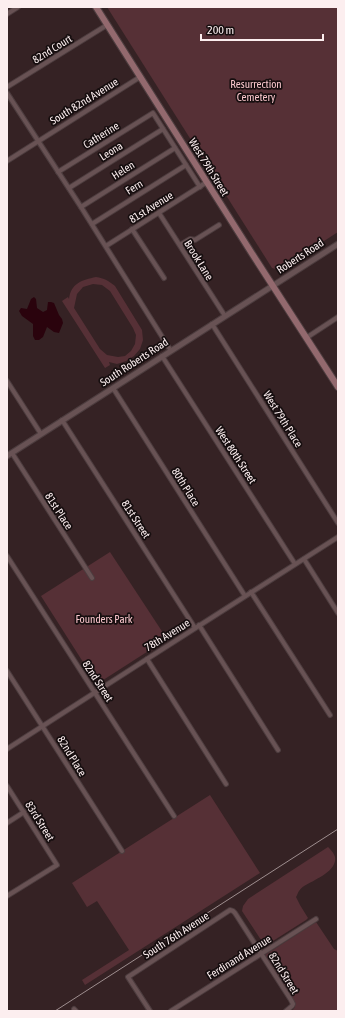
<svg xmlns="http://www.w3.org/2000/svg" width="345" height="1018" font-family="'Asap Condensed',sans-serif">
<style>
.green{fill:#563036;fill-rule:evenodd}
.water{fill:#2a030d}
.lines{fill:none;stroke-linecap:round;stroke-linejoin:round}
.minor-casing{stroke:#4d3d3f;stroke-width:6}
.tertiary-casing{stroke:#4d3d3f;stroke-width:7}
.secondary-casing{stroke:#4d3d3f;stroke-width:8}
.minor{stroke:#685254;stroke-width:4}
.tertiary{stroke:#685254;stroke-width:5}
.secondary{stroke:#93696e;stroke-width:6}
.rail{stroke:#9e8e8f;stroke-width:1}
.labels{text-anchor:middle;dominant-baseline:central;stroke-width:3.5;stroke-linejoin:round;paint-order:stroke}
.street-label{font-size:11px;fill:#fceeef;stroke:#160e0f}
.park-label{font-size:11px;fill:#fac7cd;stroke:#160e0f}
</style>
<rect width="100%" height="100%" fill="#352224"/>
<!-- green -->
<g class="green">
<polygon points="107,7 338,7 338,232 279,270 272,268"/>
<path d="M96,277C104,278 109,281 115,286L142,330L143,340L140,349L134,356L126,361L117,364L109,362L110,365L105,368L62,301L68,297L69,299C71,283 82,280 96,277ZM93,284L102,285L110,291L133,328L136,335L135,344L131,351L125,356L118,357L107,355L100,349L74,308L77,294L83,287Z"/>
<polygon points="110,552 167,639 97,684 41,596"/>
<polygon points="210,795 260,873 85,985 82,980 129,950 97,901 87,907 72,883"/>
<path d="M328,847C330,849 334,853 335,857C337,868 323,876 315,880C310,883 302,886 299,891C298,892 297,896 296,897L300,905L308,918L306,920L265,946L242,911L243,906L248,899Z"/>
<polygon points="316,922 334,949 338,951 338,1011 292,1011 295,1007 294,1001 265,955"/>
</g>
<!-- water -->
<polygon class="water" points="34,297 36,299 37,308 43,312 47,310 48,302 51,302 54,303 59,315 62,319 63,323 59,333 54,332 47,327 43,337 39,340 35,340 33,336 33,324 22,316 19,311 21,308 27,309 31,299"/>
<g class="lines">
<defs>
<g id="minor">
<polyline points="7,14 18,7"/>
<polyline points="7,87 107,25"/>
<polyline points="7,93 81,207 171,351"/>
<polyline points="7,161 140,77"/>
<polyline points="58,172 153,113 200,187"/>
<polyline points="69,188 163,129"/>
<polyline points="81,207 175,148"/>
<polyline points="159,213 225,316"/>
<polyline points="92,224 186,165"/>
<polyline points="132,229 164,278"/>
<polyline points="180,245 190,239 195,240 219,225"/>
<polyline points="106,246 207,182"/>
<polyline points="212,324 338,523"/>
<polyline points="306,338 338,317"/>
<polyline points="162,356 295,564"/>
<polyline points="7,381 41,434"/>
<polyline points="113,388 245,596"/>
<polyline points="62,420 195,628"/>
<polyline points="12,453 92,578"/>
<polyline points="7,556 174,816"/>
<polyline points="304,559 338,613"/>
<polyline points="251,592 330,715"/>
<polyline points="199,625 278,750"/>
<polyline points="147,659 226,784"/>
<polyline points="7,671 122,851"/>
<polyline points="7,749 147,659 338,537"/>
<polyline points="7,786 57,865 7,896"/>
<polyline points="7,823 24,812"/>
<polyline points="74,1009 76,1011"/>
<polyline points="150,1011 128,977 230,910 233,911 235,913 291,1000 293,1004 292,1006 286,1011"/>
<polyline points="171,1011 316,919"/>
</g>
<polyline id="tertiary" points="7,456 338,244"/>
<polyline id="secondary" points="96,7 251,252 338,387"/>
</defs>
<!-- minor casing -->
<use href="#minor" class="minor-casing"/>
<!-- tertiary casing -->
<use href="#tertiary" class="tertiary-casing"/>
<!-- secondary casing -->
<use href="#secondary" class="secondary-casing"/>
<!-- minor -->
<use href="#minor" class="minor"/>
<!-- tertiary -->
<use href="#tertiary" class="tertiary"/>
<!-- secondary -->
<use href="#secondary" class="secondary"/>
<!-- rail -->
<polyline class="rail" points="55,1011 338,829"/>
</g>
<g class="labels">
<!-- street labels -->
<g class="street-label">
<text transform="translate(52 49) rotate(-32)">82nd Court</text>
<text transform="translate(84 101) rotate(-32)">South 82nd Avenue</text>
<text transform="translate(101 135) rotate(-32)">Catherine</text>
<text transform="translate(111 151) rotate(-32)">Leona</text>
<text transform="translate(209 167) rotate(58)">West 79th Street</text>
<text transform="translate(123 170) rotate(-32)">Helen</text>
<text transform="translate(134 187) rotate(-32)">Fern</text>
<text transform="translate(151 207) rotate(-32)">81st Avenue</text>
<text transform="translate(300 256) rotate(-33)">Roberts Road</text>
<text transform="translate(199 260) rotate(58)">Brook Lane</text>
<text transform="translate(134 362) rotate(-33)">South Roberts Road</text>
<text transform="translate(283 419) rotate(58)">West 79th Place</text>
<text transform="translate(236 455) rotate(57)">West 80th Street</text>
<text transform="translate(186 487) rotate(58)">80th Place</text>
<text transform="translate(59 511) rotate(57)">81st Place</text>
<text transform="translate(136 519) rotate(57)">81st Street</text>
<text transform="translate(167 635) rotate(-32)">78th Avenue</text>
<text transform="translate(98 681) rotate(57)">82nd Street</text>
<text transform="translate(72 756) rotate(58)">82nd Place</text>
<text transform="translate(40 821) rotate(58)">83rd Street</text>
<text transform="translate(176 935) rotate(-33)">South 76th Avenue</text>
<text transform="translate(239 957) rotate(-32)">Ferdinand Avenue</text>
<text transform="translate(284 973) rotate(58)">82nd Street</text>
</g>
<!-- park labels -->
<g class="park-label">
<text x="256" y="84">Resurrection<tspan x="256" dy="13">Cemetery</tspan></text>
<text x="104" y="619">Founders Park</text>
</g>
</g>
<!-- border -->
<rect width="345" height="1018" fill="none" stroke="#fceeef" stroke-width="16"/>
<!-- scale -->
<path d="M201 34v6h122v-6" fill="none" stroke="#fceeef" stroke-width="2"/>
<text x="207" y="34" font-size="12" fill="#fceeef" stroke="#160e0f" stroke-width="3" paint-order="stroke">200 m</text>
</svg>
